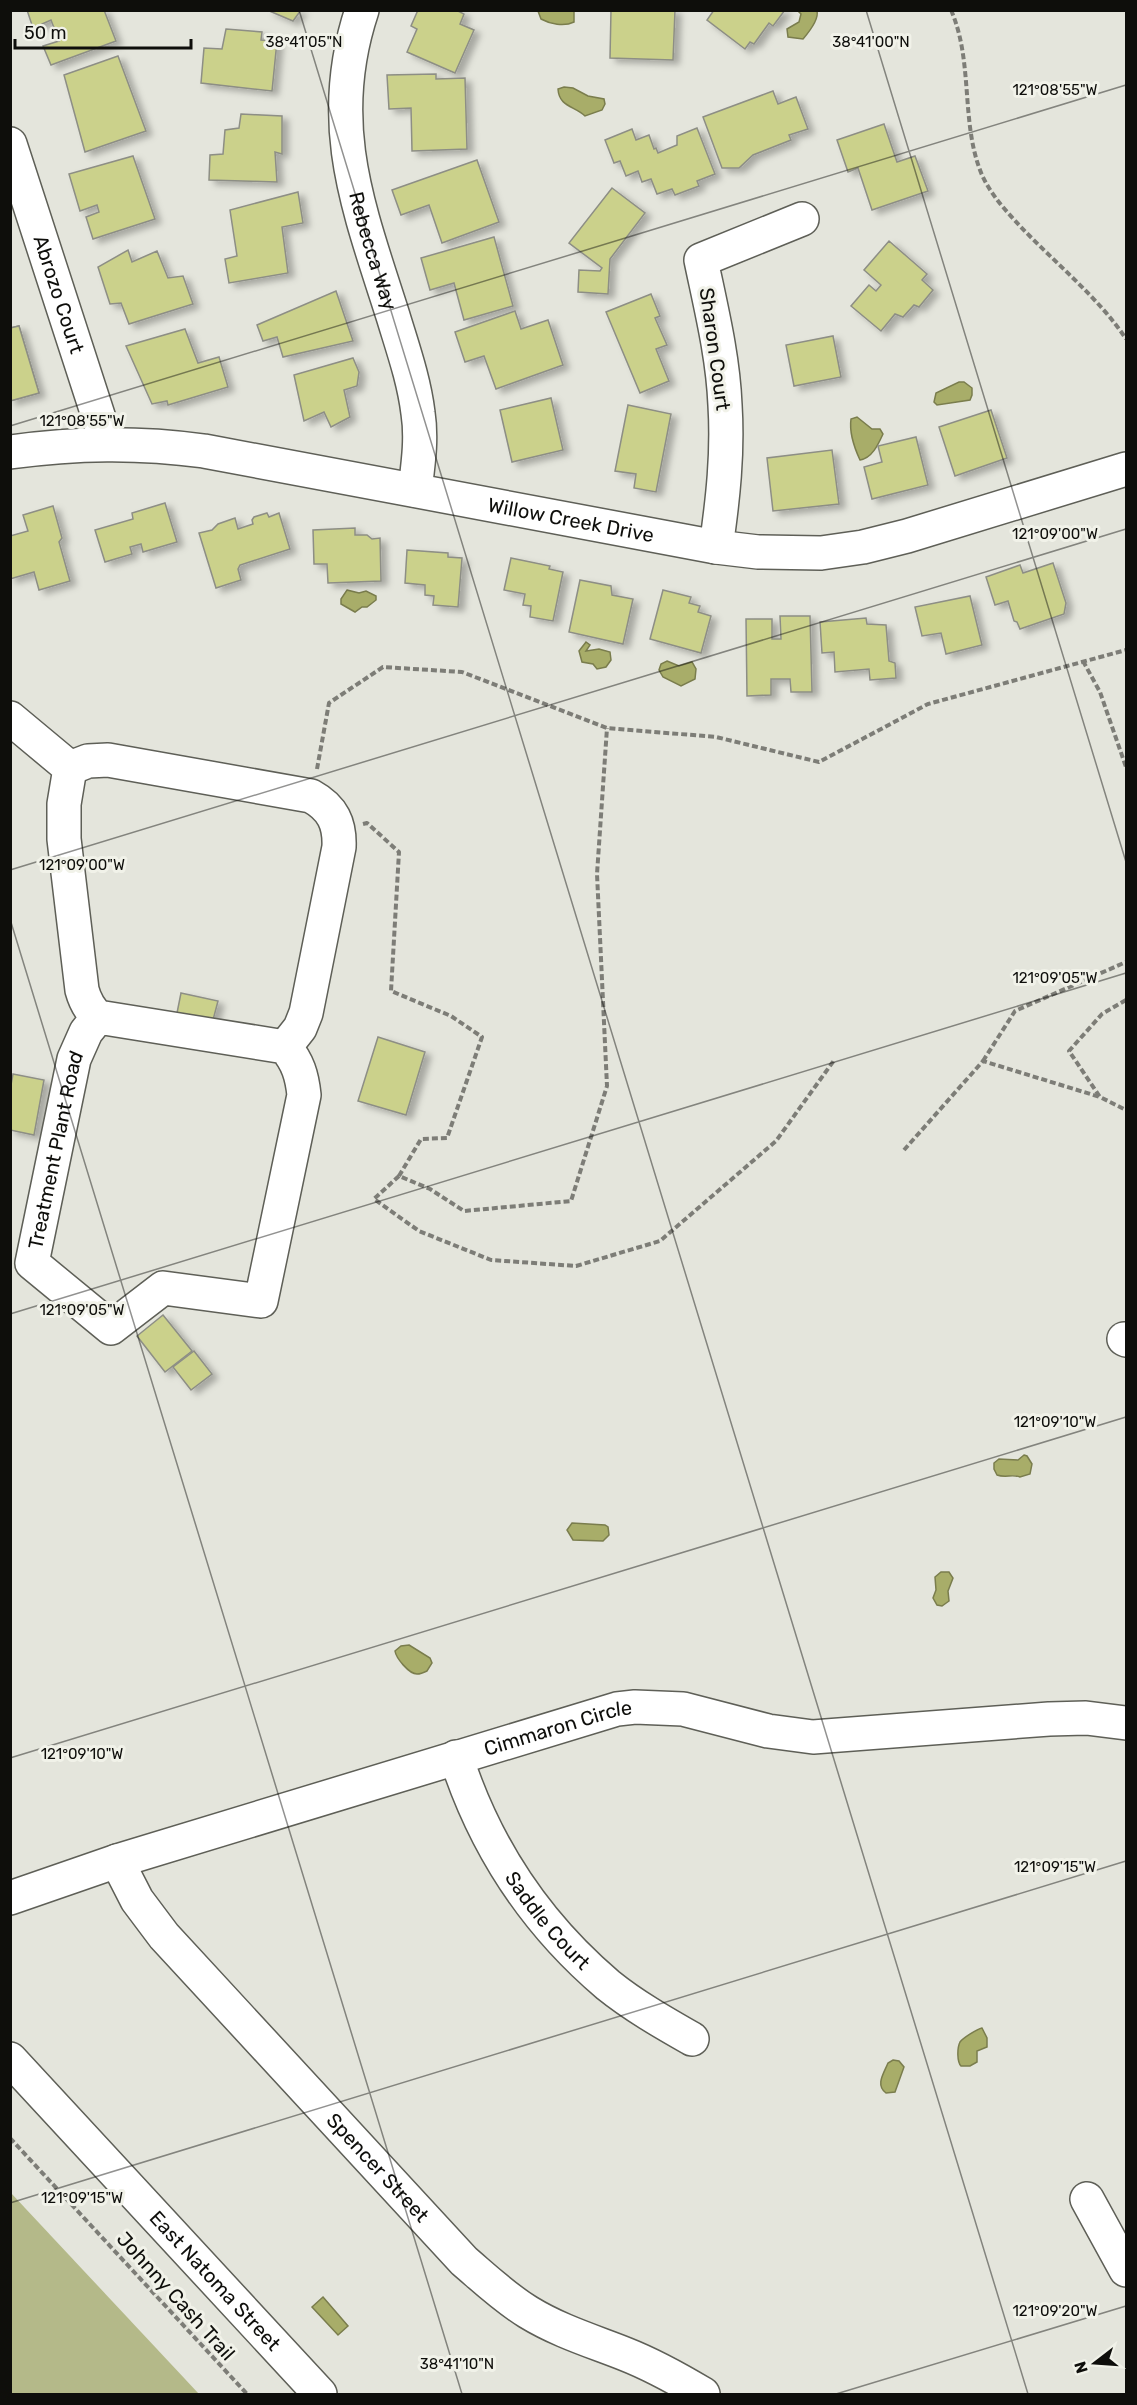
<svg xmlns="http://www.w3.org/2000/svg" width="1137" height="2405" font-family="Rubik,sans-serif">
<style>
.green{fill:#b4b989}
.water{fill:#a8ad69;stroke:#7a7d4d;stroke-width:1.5}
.building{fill:#cbd18b;stroke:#8d8e85;stroke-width:1.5;filter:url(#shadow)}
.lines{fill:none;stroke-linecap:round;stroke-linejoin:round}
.minor-casing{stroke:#5e5f57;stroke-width:36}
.major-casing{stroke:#5e5f57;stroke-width:36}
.path{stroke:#7d7d77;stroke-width:4;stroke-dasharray:6 3;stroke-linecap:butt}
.minor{stroke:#fff;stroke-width:33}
.major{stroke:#fff;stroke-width:33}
.ticks{fill:none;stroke:#0e0e0b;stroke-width:1.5;stroke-opacity:0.45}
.labels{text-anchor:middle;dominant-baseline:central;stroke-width:6;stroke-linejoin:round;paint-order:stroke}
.street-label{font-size:20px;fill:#0e0e0b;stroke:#f1f2e9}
.ticks-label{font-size:15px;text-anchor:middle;fill:#0e0e0b;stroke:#f1f2e9;stroke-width:6;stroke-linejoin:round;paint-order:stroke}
</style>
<defs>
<filter id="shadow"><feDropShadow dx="6" dy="4" stdDeviation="3" flood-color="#0004"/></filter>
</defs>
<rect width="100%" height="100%" fill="#e4e5dc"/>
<!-- green -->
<polygon class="green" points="11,2193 199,2394 11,2394"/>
<!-- water -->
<g class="water">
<path d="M538,11H574V22C564,27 550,24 541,19Z"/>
<path d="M798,11H817C819,19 809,32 803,39L788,37L787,29L799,22L801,14Z"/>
<path d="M564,87L573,88L588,96L604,99L605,104L602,110L585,116C575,106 559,107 558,89Z"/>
<polygon points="959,382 964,382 972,388 972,395 970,400 937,405 934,402 936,393"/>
<path d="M857,417L872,429H880L883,434C878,445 872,458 860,460C854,447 849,433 851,419Z"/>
<polygon points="347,590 359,593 366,591 376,596 376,600 367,607 362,607 355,612 341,604 341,599"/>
<polygon points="586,642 590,645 586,651 599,649 610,652 611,660 606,667 597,669 593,664 582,662 579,651"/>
<polygon points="667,661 679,666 692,662 696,669 695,679 681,686 663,677 659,670 661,664"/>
<path d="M1024,1455L1027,1456L1032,1464L1030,1474L1020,1477C1013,1474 1005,1478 997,1475L994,1469V1463L999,1459L1018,1460Z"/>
<polygon points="572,1523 605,1525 608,1527 609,1535 603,1541 573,1540 567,1530"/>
<polygon points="941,1572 949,1572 953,1578 948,1591 949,1601 942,1606 937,1605 933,1598 936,1590 935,1577"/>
<path d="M409,1645L430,1658L432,1663L427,1671C425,1672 419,1674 417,1674C409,1674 396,1658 395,1651L401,1646Z"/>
<path d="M982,2028L987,2038V2047L977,2051V2062L970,2066H961C957,2062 957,2048 960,2042C963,2038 977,2029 982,2028Z"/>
<path d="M893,2060L899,2061L904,2067L895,2092L886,2093C875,2085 884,2073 888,2063Z"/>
<polygon points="323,2297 348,2326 338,2335 312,2307"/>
</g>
<!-- building -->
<g class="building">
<polygon points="27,10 104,10 116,41 51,65 43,46 59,41 51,20 33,28"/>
<polygon points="267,10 301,10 293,21"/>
<polygon points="418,10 456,10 464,14 460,24 474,30 455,73 407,52 417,29 411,26"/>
<polygon points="611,10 675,10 673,60 610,58"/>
<polygon points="714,10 785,10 773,26 769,23 754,44 750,42 745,49 707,20"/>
<polygon points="226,29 262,32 261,40 277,41 272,91 201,83 204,48 222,49"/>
<polygon points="118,56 146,131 85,152 64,75"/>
<polygon points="436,74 436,79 465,78 467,149 412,151 411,108 389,109 387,75"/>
<polygon points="773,91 778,104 796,97 808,129 789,135 791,140 753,155 739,168 722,168 703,117"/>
<polygon points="241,114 282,116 282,154 275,152 277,182 209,180 210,155 223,154 225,130 239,128"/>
<polygon points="884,124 897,162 915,156 928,191 872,210 858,168 848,172 837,140"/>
<polygon points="697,128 715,174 697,181 699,186 675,195 672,189 657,194 651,179 642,182 638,171 626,176 620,161 614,163 605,140 632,129 636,140 649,135 654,149 656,148 658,153 677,145 677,136"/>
<polygon points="133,156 155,219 93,239 86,217 99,212 97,205 80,211 69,174"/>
<polygon points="477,160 499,222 442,243 429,205 401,215 392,190"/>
<polygon points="612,188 645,213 610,259 608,294 578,292 579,270 600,271 602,268 569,243"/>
<polygon points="298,192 303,223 282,227 288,273 229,283 225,259 237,256 230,210"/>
<polygon points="494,237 513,306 464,320 454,283 430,290 421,258"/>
<polygon points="889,241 927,274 922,280 933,290 919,307 914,305 903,317 895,314 881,331 851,306 869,285 876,291 881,285 864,270"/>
<polygon points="128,250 132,262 157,251 168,278 183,276 193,304 129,324 121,303 110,304 98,267"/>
<polygon points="336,291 353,341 283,357 277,337 263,341 257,325"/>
<polygon points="651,294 660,316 655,318 667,345 656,349 669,381 640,393 606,312"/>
<polygon points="515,311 521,329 548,320 563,365 496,389 484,356 465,362 455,332"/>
<polygon points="19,326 39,393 10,401 10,328"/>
<polygon points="19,326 39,393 10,401 10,328"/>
<polygon points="185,329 198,363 219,357 228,387 168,405 167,401 152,404 126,346"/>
<polygon points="833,336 841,377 794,386 786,345"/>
<polygon points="353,358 359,372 357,386 344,390 350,417 331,427 324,412 304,421 294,375"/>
<polygon points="551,398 563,450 512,462 500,410"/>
<polygon points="628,405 671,414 656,492 634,488 636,474 615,471"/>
<polygon points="991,410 1007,458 955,476 939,427"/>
<polygon points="916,437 928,485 872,499 864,467 882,462 878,446"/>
<polygon points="832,450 839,504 773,511 767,458"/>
<polygon points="165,503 177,542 143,552 141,544 130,547 132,554 105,562 95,530 133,519 132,513"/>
<polygon points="53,506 62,538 59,542 70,581 39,590 34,572 10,579 10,536 28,531 23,515"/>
<polygon points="267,513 269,517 279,513 290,549 240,565 238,569 241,580 216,588 199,533 212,530 218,524 235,518 238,529 253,524 252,520 254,517"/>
<polygon points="355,528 355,535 367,535 372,539 380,538 381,581 328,583 327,564 314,564 313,530"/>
<polygon points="407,550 448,553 448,557 462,558 458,607 433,605 434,596 425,595 425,585 405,583"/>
<polygon points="511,558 550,566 549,569 563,572 553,621 530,617 531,606 523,605 525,594 504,590"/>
<polygon points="1053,563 1066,603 1064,614 1020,629 1017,622 1014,621 1008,601 995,605 986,577 1020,565 1023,573"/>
<polygon points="580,580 611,586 612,595 633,599 623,644 569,632"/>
<polygon points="663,590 691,597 689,603 700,606 698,612 711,616 701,653 650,639"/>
<polygon points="970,596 982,645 946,654 941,633 922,636 915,607"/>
<polygon points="780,616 810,616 812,692 791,692 790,679 771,679 771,695 747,696 746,619 772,619 772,639 781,639"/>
<polygon points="866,618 867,624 886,625 889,661 895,663 896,678 870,680 869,669 835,672 834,652 822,653 820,622"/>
<polygon points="181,993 218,1001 213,1020 177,1013"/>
<polygon points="378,1037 425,1052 406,1115 358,1101"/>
<polygon points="13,1074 44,1080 34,1135 10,1130 10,1090"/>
<polygon points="163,1315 192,1351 165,1372 137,1336"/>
<polygon points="194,1351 212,1374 191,1390 173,1367"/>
</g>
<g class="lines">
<defs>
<g id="minor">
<path id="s1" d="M362,10C324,124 359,209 393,316C403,349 414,380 418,413C422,439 418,465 415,490"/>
<path id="s2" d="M10,144L107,443"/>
<path id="s3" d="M10,452C77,443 137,442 204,451L716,547L758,552L821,553L863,547L907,536L1126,469"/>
<path d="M716,547C723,499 728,453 725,405C723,356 711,308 701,260L802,219"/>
<path id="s4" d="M10,718L70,768L64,804V839L82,990C85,1001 89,1009 98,1017L285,1047C298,1062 302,1076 304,1095L261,1301L163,1288L111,1328L32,1263L74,1059L86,1032L98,1017"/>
<path d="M70,768L88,761L108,760L311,796C333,808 340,824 339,847L306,1013L300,1028L285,1047"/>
<polyline points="1124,1339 1126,1340"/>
<path id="s5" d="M456,1757C485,1847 535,1923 608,1985C634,2006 664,2023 692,2039"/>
<path id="s6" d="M117,1861L137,1900L164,1936L464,2261C485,2279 505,2298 528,2312C559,2331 592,2341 625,2354C653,2365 678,2379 703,2394"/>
<path id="s7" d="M10,1898L117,1861L617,1709L635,1707L683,1709L768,1731L813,1737L1049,1719L1086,1718L1126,1723"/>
<polyline points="1087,2199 1126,2270"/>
</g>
<g id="major">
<path id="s8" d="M10,2059L320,2394"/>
</g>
</defs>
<!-- minor casing -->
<use href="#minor" class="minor-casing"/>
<!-- major casing -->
<use href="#major" class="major-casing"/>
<!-- path -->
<g class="path">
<path d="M951,10C974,63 960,123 982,175C991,195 1006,211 1020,226C1054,262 1100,299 1126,339"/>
<polyline points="1083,661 1100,692 1126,767"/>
<polyline points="317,769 329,703 383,667 462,672 607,728 716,737 819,762 928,704 1126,650"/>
<polyline points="363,824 367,823 399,852 391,991 451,1016 482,1037 447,1138 421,1139 399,1176 430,1189 464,1211 571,1201 607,1086 597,874 607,728"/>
<polyline points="1126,1000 1102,1014 1069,1051 1100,1097 1126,1110"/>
<polyline points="983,1061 1015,1011 1126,962"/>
<polyline points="904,1150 983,1061 1100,1097"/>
<polyline points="399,1176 374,1199 419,1231 491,1260 576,1266 660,1241 776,1141 835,1059"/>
<polyline points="10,2138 247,2394"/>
</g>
<!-- minor -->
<use href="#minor" class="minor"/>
<!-- major -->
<use href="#major" class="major"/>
</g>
<!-- ticks -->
<path class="ticks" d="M299,10L1028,2394M866,10L1126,862M10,426L1126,85M10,870L1126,529M10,919L462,2394M10,1314L1126,973M10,1758L1126,1417M10,2203L1126,1861M836,2394L1126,2306"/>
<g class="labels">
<!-- street labels -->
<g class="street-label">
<text stroke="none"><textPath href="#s1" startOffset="246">Rebecca Way</textPath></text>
<text stroke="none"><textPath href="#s2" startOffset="158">Abrozo Court</textPath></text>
<text transform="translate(715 349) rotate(82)">Sharon Court</text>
<text stroke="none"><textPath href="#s3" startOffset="568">Willow Creek Drive</textPath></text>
<text stroke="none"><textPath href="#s4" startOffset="1168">Treatment Plant Road</textPath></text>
<text stroke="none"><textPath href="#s7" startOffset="574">Cimmaron Circle</textPath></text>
<text stroke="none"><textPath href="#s5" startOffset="189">Saddle Court</textPath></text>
<text stroke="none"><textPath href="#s6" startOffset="404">Spencer Street</textPath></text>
<text stroke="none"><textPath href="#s8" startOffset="302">East Natoma Street</textPath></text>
<text transform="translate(176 2296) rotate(48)">Johnny Cash Trail</text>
</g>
</g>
<g class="ticks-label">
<text x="304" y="47">38°41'05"N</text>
<text x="871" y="47">38°41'00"N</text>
<text x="1055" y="95">121°08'55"W</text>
<text x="82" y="426">121°08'55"W</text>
<text x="1055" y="539">121°09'00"W</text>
<text x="82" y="870">121°09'00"W</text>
<text x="1055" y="983">121°09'05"W</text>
<text x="82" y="1315">121°09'05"W</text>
<text x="1055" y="1427">121°09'10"W</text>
<text x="82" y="1759">121°09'10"W</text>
<text x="1055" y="1872">121°09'15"W</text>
<text x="82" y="2203">121°09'15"W</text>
<text x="1055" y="2316">121°09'20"W</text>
<text x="457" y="2369">38°41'10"N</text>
</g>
<!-- border -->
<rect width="1137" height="2405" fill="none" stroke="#0e0e0b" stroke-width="24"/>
<!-- north arrow -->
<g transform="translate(1095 2363) rotate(253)" stroke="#f1f2e9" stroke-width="4.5" paint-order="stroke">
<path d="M0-4.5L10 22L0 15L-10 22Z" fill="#0e0e0b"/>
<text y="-9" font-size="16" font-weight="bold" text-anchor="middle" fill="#0e0e0b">N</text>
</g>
<!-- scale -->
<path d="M15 39v9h176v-9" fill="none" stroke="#0e0e0b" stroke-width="3"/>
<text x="24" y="39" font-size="18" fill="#0e0e0b" stroke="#f1f2e9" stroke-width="4.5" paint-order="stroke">50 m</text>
</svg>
